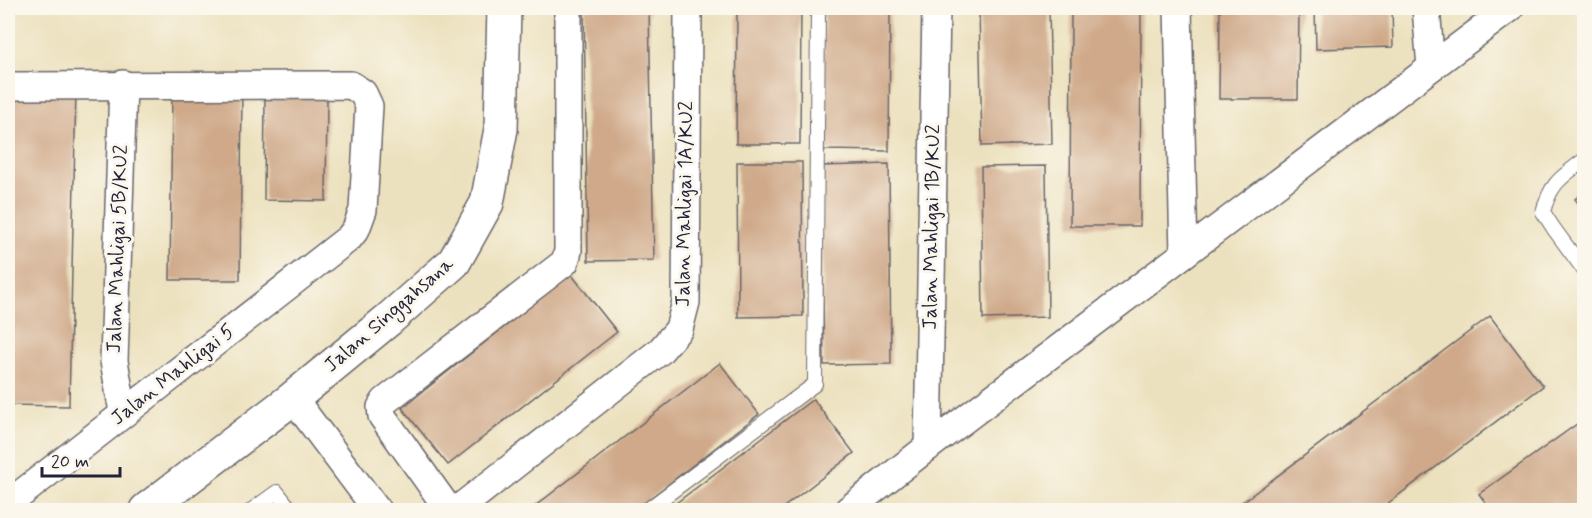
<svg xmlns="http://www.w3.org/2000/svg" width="1592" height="518" font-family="Mynerve,sans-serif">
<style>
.building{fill:#cfa989}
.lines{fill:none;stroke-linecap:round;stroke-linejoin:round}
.lane-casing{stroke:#696569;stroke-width:16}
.street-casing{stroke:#696569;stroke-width:30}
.secondary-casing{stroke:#696569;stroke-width:36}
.lane{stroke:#fff;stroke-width:14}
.street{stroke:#fff;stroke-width:27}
.secondary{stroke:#fff;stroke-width:33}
.labels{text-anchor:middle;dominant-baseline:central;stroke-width:6;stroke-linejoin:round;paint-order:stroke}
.street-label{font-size:20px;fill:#22223b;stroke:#fbf7ec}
</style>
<rect width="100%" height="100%" fill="#fbf7ec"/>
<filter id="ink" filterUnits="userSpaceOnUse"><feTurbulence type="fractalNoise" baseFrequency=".0167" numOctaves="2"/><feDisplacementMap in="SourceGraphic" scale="12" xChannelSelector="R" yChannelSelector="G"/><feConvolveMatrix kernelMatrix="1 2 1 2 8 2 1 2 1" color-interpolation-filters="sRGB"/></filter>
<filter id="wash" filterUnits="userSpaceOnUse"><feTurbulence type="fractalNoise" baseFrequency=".008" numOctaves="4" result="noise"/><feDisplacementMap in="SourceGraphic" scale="24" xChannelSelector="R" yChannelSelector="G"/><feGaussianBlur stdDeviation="1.35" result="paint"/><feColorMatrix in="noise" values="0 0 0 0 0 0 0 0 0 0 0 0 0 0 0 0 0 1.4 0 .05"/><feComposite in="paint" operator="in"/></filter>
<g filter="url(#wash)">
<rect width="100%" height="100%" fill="#ece1be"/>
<g id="blocks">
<!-- building -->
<g class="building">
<polygon points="584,8 649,8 654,260 588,261"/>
<polygon points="737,8 801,8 800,144 736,144"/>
<polygon points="824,8 890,8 889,151 823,150"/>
<polygon points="979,8 1049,8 1052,144 982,146"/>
<polygon points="1071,8 1141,8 1140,226 1070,226"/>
<polygon points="1220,8 1299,8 1298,99 1219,99"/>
<polygon points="1315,8 1392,8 1393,47 1316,49"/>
<polygon points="9,88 76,90 69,406 8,405"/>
<polygon points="172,91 242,91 240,280 170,280"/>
<polygon points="265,94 327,94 326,201 264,200"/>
<polygon points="737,162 802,162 803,316 738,317"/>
<polygon points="889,164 891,364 824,365 821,166"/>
<polygon points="1046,166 1048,317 983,319 981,167"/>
<polygon points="1584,192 1584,211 1575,199"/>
<polygon points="571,274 617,332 448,465 402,408"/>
<polygon points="1490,316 1543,386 1379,510 1232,510"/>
<polygon points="720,363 759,414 635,510 530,510"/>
<polygon points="813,399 854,453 780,510 667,510"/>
<polygon points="1584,419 1584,510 1491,510 1479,494"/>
<polygon points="271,498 280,510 255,510"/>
</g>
</g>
</g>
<g filter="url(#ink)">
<use href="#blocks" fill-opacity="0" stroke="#696569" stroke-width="1.5"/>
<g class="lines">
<defs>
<g id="lane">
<path d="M1584,160C1561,178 1551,182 1543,212L1554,229L1584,270"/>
<polyline points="252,510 277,492 291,510"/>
<polyline points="647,510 815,384 818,8"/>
</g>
<g id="street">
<polyline points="1178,8 1184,254"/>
<polyline points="1426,8 1431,67"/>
<polyline points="8,86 351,85 363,93 369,106 363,210 356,229 349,238 8,504"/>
<polyline points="293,398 377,510"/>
<polyline points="123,412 114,361 123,84"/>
<polyline points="928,447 936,8"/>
<polyline points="449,510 382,416 381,407 385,401 565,262 568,251 568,8"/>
<polyline points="457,510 660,351 679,329 686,302 688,8"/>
<polyline points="848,510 928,447 1510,8"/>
</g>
<polyline id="secondary" points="146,510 293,398 388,320 454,262 487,203 501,129 504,8"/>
</defs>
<!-- lane casing -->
<use href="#lane" class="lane-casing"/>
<!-- street casing -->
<use href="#street" class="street-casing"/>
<!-- secondary casing -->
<use href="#secondary" class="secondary-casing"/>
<!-- lane -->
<use href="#lane" class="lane"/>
<!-- street -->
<use href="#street" class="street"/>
<!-- secondary -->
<use href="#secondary" class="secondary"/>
</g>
</g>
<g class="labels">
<!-- street labels -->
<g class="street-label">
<text transform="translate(685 204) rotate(-89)">Jalan Mahligai 1A/KU2</text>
<text transform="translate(932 227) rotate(-89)">Jalan Mahligai 1B/KU2</text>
<text transform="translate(118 249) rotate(-88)">Jalan Mahligai 5B/KU2</text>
<text transform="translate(389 315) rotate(-41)">Jalan Singgahsana</text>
<text transform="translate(173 375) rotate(-38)">Jalan Mahligai 5</text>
</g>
</g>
<!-- margin -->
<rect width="1592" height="518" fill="none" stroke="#fbf7ec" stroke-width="30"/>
<!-- scale -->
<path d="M42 467v9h78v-9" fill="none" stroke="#22223b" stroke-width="3"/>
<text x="51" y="467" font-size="18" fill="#22223b" stroke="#fbf7ec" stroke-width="4.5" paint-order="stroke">20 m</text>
</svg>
